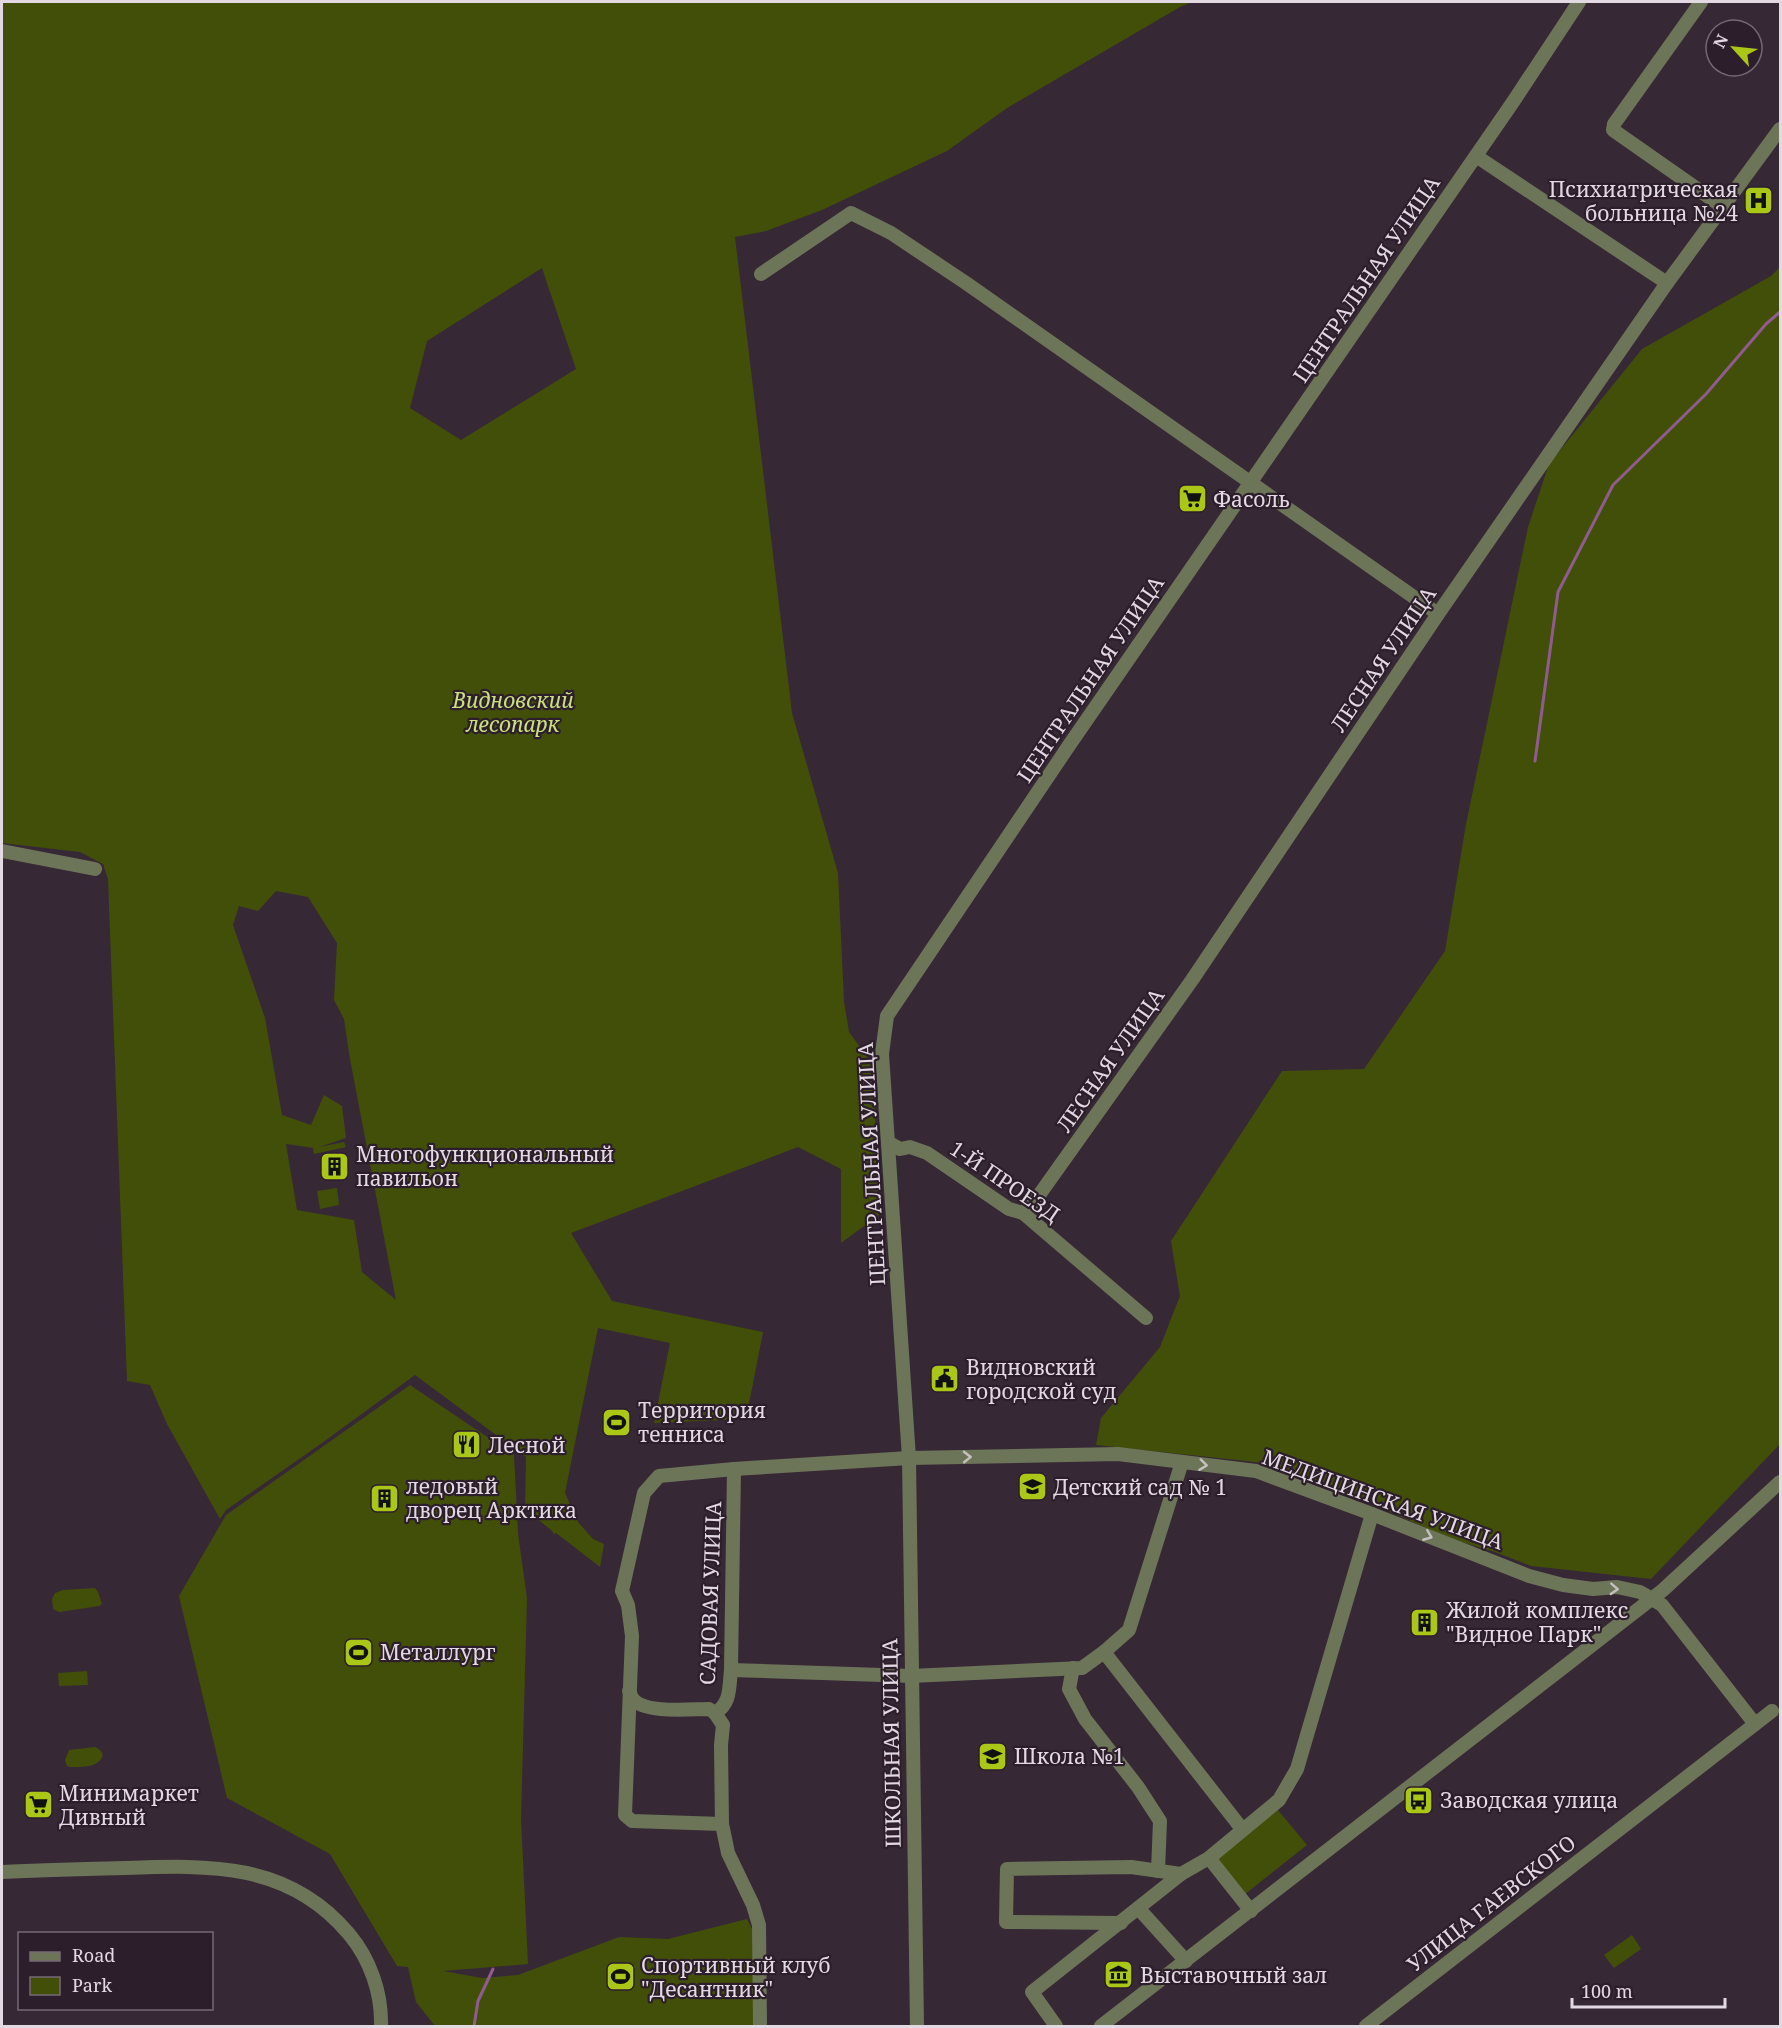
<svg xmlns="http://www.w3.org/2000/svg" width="1782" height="2028" font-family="'Noto Serif',serif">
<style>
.green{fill:#424f09;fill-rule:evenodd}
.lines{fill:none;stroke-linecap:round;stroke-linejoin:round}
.stream{stroke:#905c8f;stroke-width:3}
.minor{stroke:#6d7558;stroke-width:14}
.oneway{stroke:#c6c0c0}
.labels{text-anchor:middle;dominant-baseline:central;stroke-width:4.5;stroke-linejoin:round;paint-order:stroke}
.poi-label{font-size:21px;fill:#e3d9e3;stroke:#2d1e2c;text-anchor:start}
.street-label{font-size:21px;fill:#e3d9e3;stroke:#2d1e2c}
.park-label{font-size:21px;font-style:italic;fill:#cae17d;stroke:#2d1e2c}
</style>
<rect width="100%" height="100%" fill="#372836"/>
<!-- green -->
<g class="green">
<path d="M2,2H1192L1180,7L1007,108L947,151L822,210L766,231L735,237L792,713L838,873L844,1002L849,1032L873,1065L879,1215L841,1243V1169L798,1147L571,1233L612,1301L763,1332L746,1419L654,1423L670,1343L598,1328L565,1493L578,1522L593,1539L604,1544L600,1567L556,1533L554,1534L551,1530L525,1509L526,1457L415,1375L322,1443L226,1510L220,1519L167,1424L150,1385L127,1381L108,879L103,864L80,852L2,843ZM542,268L576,369L461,440L410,408L427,341ZM276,891L308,897L337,943L334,1000L344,1019L350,1059L396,1300L362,1272L354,1220L297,1210L286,1144L314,1148L313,1149L314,1154L346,1147L344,1142L319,1147L346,1138L342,1106L324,1095L311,1125L282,1115L265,1018L233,925L239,906L258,911Z"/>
<polygon points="1780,267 1780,1444 1651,1579 1531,1566 1495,1552 1451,1539 1336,1488 1265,1463 1096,1445 1101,1418 1160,1347 1180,1296 1171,1241 1282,1071 1364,1069 1445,951 1466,824 1528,527 1549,464 1642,349 1771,276"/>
<polygon points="337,1188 339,1205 320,1209 317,1191"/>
<polygon points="410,1385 514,1455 518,1534 527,1598 521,1819 528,1964 443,1971 482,1978 518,1975 619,1937 668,1939 747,1919 753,1931 754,2026 435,2026 416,2002 408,1967 397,1966 330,1854 227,1798 179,1596 226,1515"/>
<polygon points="95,1588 98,1592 102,1604 99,1606 59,1612 53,1609 52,1599 55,1593 63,1590"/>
<polygon points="87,1671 88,1685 59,1686 58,1673"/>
<path d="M95,1747C109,1753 101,1763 90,1766C83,1767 76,1767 70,1767L67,1766L65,1760L69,1750Z"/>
<polygon points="1277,1809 1307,1845 1244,1895 1215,1859"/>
<polygon points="1632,1935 1641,1949 1614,1968 1604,1955"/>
</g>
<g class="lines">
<!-- stream -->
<g class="stream">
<polyline points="1535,761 1558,592 1613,485 1706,394 1766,324 1780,312"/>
<polyline points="474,2026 478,2001 493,1969"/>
</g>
<!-- minor -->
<g class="minor">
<polyline points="1701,2 1614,124 1613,130 1723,207"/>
<polyline points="1476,156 1667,283"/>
<polyline points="761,274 851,213 891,233 966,283 1438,614"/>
<polyline points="2,851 95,869"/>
<polyline points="889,1143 900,1149 910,1147 927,1153 1009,1209 1023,1213 1146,1318"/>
<polyline points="1023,1213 1032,1205 1192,980 1438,614 1667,283 1780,129"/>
<path d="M734,1469L731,1670C729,1687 731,1704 715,1713L723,1725L721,1745L722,1824L728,1853L753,1905L759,1925L760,2026"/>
<polyline points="1104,1652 1242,1829"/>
<polyline points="1073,1668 1069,1689 1085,1719 1138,1787 1160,1821 1158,1871"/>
<polyline points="731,1670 911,1676 1082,1668 1104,1652 1129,1630 1182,1462"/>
<path d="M629,1691C631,1694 631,1697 633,1699C645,1714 691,1709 709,1709L715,1713"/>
<polyline points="722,1824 632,1821 625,1815 632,1636 628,1605 622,1591 644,1493 659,1476 734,1469 909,1458 1118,1454 1256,1471 1372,1514 1529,1576 1563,1585 1593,1589 1617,1587 1640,1592 1662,1605 1755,1724"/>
<polyline points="1209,1858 1251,1911"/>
<path d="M2,1872C43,1870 84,1869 125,1868C209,1865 289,1862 349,1934C370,1959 382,1993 381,2026"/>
<polyline points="1139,1909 1186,1961"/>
<polyline points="1121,1923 1006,1922 1007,1869 1131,1867 1181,1874 1209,1858 1279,1800 1297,1769 1372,1514"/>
<polyline points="917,2026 909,1458 882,1054 887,1016 1070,744 1513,102 1579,2"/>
<polyline points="1056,2026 1032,1992 1181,1874"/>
<polyline points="1101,2026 1663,1590 1780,1482"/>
<polyline points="1366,2026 1772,1711"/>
</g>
</g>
<!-- one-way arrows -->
<defs><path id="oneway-chevron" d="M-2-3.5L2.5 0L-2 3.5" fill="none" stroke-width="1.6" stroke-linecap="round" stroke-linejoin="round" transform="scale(1.5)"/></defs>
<g class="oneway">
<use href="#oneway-chevron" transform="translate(967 1457) rotate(-1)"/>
<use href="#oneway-chevron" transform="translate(1203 1465) rotate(7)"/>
<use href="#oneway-chevron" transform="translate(1428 1536) rotate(22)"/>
<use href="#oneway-chevron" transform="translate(1614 1589) rotate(3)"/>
</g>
<!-- icons -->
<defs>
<symbol id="hospital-square" viewBox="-11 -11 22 22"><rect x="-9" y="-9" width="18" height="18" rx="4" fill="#aac718" stroke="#2d1e2c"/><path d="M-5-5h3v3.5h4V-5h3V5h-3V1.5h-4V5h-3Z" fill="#111"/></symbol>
<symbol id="supermarket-square" viewBox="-11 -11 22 22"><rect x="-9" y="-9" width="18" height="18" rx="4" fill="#aac718" stroke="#2d1e2c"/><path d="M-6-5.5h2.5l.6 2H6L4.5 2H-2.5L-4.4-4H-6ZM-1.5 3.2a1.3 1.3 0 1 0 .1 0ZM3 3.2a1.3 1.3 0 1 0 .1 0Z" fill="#111"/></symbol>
<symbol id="building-square" viewBox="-11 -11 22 22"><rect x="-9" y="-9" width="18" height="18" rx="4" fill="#aac718" stroke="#2d1e2c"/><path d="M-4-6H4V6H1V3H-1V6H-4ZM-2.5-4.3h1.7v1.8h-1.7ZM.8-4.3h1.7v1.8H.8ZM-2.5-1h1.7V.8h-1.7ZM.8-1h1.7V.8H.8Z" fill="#111"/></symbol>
<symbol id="civic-square" viewBox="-11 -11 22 22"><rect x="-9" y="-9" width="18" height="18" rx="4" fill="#aac718" stroke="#2d1e2c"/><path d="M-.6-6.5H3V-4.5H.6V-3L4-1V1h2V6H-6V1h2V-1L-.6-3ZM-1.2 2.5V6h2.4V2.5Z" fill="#111"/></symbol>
<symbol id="stadium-square" viewBox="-11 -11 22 22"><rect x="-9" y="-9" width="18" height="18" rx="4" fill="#aac718" stroke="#2d1e2c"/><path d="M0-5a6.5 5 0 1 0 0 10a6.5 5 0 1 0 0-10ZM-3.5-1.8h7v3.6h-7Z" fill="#111"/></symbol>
<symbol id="restaurant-square" viewBox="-11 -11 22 22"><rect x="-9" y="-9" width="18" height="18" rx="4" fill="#aac718" stroke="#2d1e2c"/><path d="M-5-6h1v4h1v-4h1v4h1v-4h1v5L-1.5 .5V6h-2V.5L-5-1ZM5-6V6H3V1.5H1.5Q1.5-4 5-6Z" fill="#111"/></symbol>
<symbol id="school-square" viewBox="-11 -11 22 22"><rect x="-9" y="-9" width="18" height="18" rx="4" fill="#aac718" stroke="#2d1e2c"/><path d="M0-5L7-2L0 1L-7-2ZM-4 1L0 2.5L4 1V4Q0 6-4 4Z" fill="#111"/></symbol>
<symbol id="bus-square" viewBox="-11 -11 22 22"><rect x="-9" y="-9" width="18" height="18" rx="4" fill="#aac718" stroke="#2d1e2c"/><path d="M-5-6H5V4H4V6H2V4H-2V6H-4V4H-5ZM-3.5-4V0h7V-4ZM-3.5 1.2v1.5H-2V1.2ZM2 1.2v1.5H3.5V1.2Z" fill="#111"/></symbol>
<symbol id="museum-square" viewBox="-11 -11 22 22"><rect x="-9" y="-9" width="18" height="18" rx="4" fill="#aac718" stroke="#2d1e2c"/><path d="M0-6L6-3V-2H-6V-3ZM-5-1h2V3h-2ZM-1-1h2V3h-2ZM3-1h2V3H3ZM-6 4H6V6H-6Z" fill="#111"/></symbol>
</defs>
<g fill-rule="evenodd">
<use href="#hospital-square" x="1742" y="184" width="33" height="33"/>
<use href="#supermarket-square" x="1176" y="482" width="33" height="33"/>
<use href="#building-square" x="318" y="1150" width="33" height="33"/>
<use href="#civic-square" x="928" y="1362" width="33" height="33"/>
<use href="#stadium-square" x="600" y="1406" width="33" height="33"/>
<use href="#restaurant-square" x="450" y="1428" width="33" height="33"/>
<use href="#school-square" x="1016" y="1470" width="33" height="33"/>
<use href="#building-square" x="368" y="1482" width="33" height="33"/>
<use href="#building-square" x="1408" y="1606" width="33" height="33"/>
<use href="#stadium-square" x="342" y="1636" width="33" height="33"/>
<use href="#school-square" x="976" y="1740" width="33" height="33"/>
<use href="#bus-square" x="1402" y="1784" width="33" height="33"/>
<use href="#supermarket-square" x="22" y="1788" width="33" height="33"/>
<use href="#museum-square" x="1102" y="1958" width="33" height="33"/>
<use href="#stadium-square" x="604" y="1960" width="33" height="33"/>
</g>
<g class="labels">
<!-- poi labels -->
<g class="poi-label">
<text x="1738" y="189" text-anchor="end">Психиатрическая<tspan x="1738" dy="24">больница №24</tspan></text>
<text x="1213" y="499">Фасоль</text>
<text x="356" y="1154">Многофункциональный<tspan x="356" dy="24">павильон</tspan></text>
<text x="966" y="1367">Видновский<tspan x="966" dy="24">городской суд</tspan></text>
<text x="638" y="1410">Территория<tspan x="638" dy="24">тенниса</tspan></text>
<text x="488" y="1445">Лесной</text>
<text x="406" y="1486">ледовый<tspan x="406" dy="24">дворец Арктика</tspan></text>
<text x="1053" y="1487">Детский сад № 1</text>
<text x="1446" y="1610">Жилой комплекс<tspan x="1446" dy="24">"Видное Парк"</tspan></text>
<text x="380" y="1652">Металлург</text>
<text x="1014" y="1756">Школа №1</text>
<text x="59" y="1793">Минимаркет<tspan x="59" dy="24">Дивный</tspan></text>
<text x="1440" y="1800">Заводская улица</text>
<text x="641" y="1965">Спортивный клуб<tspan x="641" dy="24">"Десантник"</tspan></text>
<text x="1140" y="1975">Выставочный зал</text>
</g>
<!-- street labels -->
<g class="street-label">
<text transform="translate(1366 279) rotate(-56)">ЦЕНТРАЛЬНАЯ УЛИЦА</text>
<text transform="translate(1383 659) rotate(-56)">ЛЕСНАЯ УЛИЦА</text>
<text transform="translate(1090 679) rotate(-56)">ЦЕНТРАЛЬНАЯ УЛИЦА</text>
<text transform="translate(1110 1060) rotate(-55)">ЛЕСНАЯ УЛИЦА</text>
<text transform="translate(871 1164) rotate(-93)">ЦЕНТРАЛЬНАЯ УЛИЦА</text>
<text transform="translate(1005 1181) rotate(34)">1-Й ПРОЕЗД</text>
<text transform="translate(1383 1499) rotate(20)">МЕДИЦИНСКАЯ УЛИЦА</text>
<text transform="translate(710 1593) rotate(-88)">САДОВАЯ УЛИЦА</text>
<text transform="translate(891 1743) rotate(-91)">ШКОЛЬНАЯ УЛИЦА</text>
<text transform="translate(1491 1903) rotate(-38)">УЛИЦА ГАЕВСКОГО</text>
</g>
<!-- park labels -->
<g class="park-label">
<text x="513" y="700">Видновский<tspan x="513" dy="24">лесопарк</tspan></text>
</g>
</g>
<!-- border -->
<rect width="1782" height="2028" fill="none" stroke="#e3d9e3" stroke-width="6"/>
<!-- legend -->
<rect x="18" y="1932" width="195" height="78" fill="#2d1e2c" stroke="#766975" stroke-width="1.5"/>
<rect x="30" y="1952" width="30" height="9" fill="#6d7558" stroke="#766975" stroke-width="1.5"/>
<text x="72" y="1962" font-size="18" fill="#e3d9e3">Road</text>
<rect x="30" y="1977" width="30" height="18" fill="#424f09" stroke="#766975" stroke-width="1.5"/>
<text x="72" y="1992" font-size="18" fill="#e3d9e3">Park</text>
<!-- north arrow -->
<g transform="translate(1734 48) rotate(297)"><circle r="28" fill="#2d1e2c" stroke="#766975" stroke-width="1.5"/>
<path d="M0-4.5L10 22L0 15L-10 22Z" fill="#aac718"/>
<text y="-9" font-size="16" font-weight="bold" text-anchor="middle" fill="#e3d9e3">N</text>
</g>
<!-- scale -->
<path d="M1572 1998v9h153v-9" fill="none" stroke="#e3d9e3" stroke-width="3"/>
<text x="1581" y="1998" font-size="18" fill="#e3d9e3" stroke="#2d1e2c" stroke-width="4.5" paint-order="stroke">100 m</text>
</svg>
